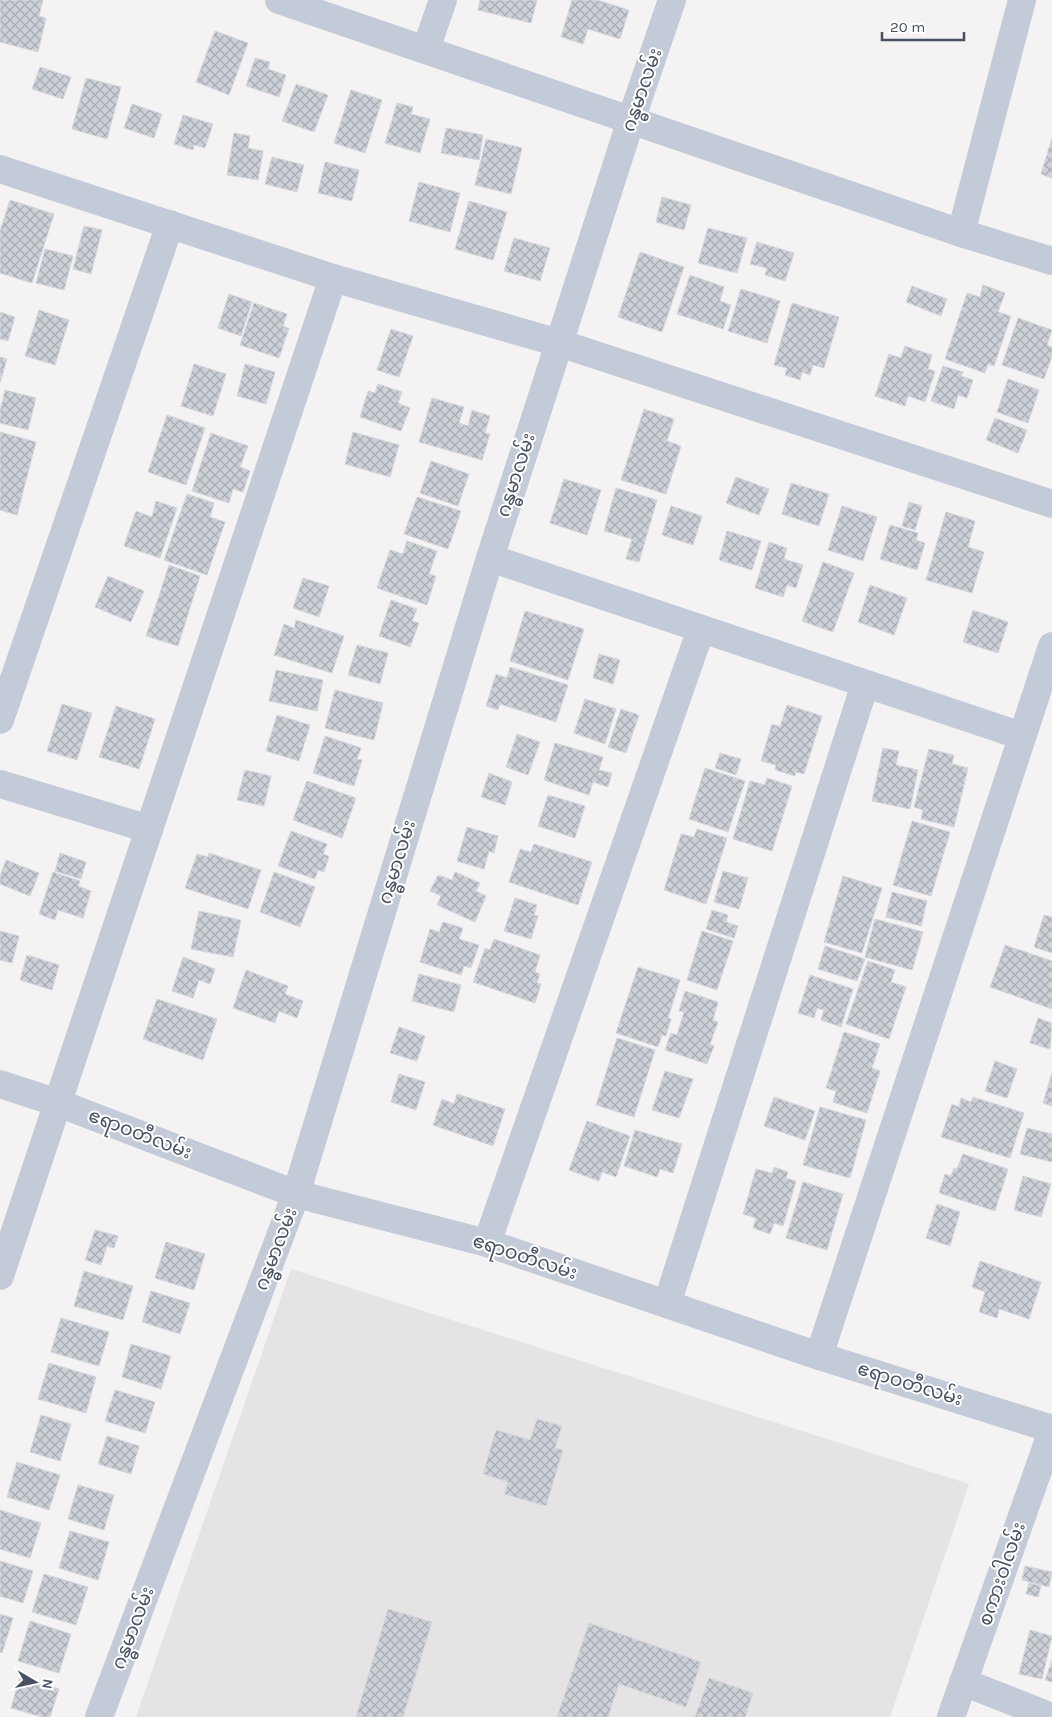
<svg xmlns="http://www.w3.org/2000/svg" width="1052" height="1717" font-family="Karla,'Noto Sans Myanmar',sans-serif">
<style>
.education{fill:#e5e3e3}
.building{fill:url(#building-cross-hatch);stroke:#d5d6de}
.lines{fill:none;stroke-linecap:round;stroke-linejoin:round}
.minor{stroke:#c4cbd8;stroke-width:28}
.labels{text-anchor:middle;dominant-baseline:central;stroke-width:4;stroke-linejoin:round;paint-order:stroke}
.street-label{font-size:19px;fill:#475162;stroke:#fff}
</style>
<defs>
<pattern id="building-cross-hatch" width="8" height="8" patternUnits="userSpaceOnUse" patternTransform="scale(1.25)"><rect width="8" height="8" fill="#cdd0d7"/><path d="M0 0l8 8M0 8l8-8" fill="none" stroke="#a8abb2"/></pattern>
</defs>
<rect width="100%" height="100%" fill="#f4f2f2"/>
<!-- education -->
<polygon class="education" points="291,1269 969,1484 890,1717 136,1717"/>
<!-- building -->
<g class="building">
<polygon points="0,0 43,0 39,16 46,18 38,52 0,42"/>
<polygon points="480,0 537,0 531,23 478,10"/>
<polygon points="572,0 597,0 629,10 620,39 588,29 583,44 561,37"/>
<polygon points="215,31 248,43 229,95 196,82"/>
<polygon points="255,58 270,62 268,69 286,75 279,97 246,86"/>
<polygon points="40,67 71,77 63,99 32,89"/>
<polygon points="86,78 121,87 107,139 72,129"/>
<polygon points="296,84 328,95 314,132 282,121"/>
<polygon points="351,90 382,100 365,153 334,143"/>
<polygon points="397,103 413,107 411,114 430,119 420,153 385,143"/>
<polygon points="132,104 162,114 154,138 124,128"/>
<polygon points="183,115 213,124 205,148 194,145 193,150 174,144"/>
<polygon points="446,128 483,135 479,160 441,153"/>
<polygon points="234,133 250,136 248,148 263,151 258,180 227,175"/>
<polygon points="1052,138 1052,178 1041,174"/>
<polygon points="486,139 522,148 511,194 475,185"/>
<polygon points="272,157 304,165 297,192 265,184"/>
<polygon points="325,162 359,170 352,201 318,193"/>
<polygon points="419,182 460,193 450,232 409,221"/>
<polygon points="662,197 691,205 684,230 656,222"/>
<polygon points="10,200 54,214 32,283 0,273 0,231"/>
<polygon points="469,201 507,212 493,260 455,249"/>
<polygon points="84,226 102,230 91,274 73,269"/>
<polygon points="708,228 747,238 737,273 698,263"/>
<polygon points="514,238 550,248 540,281 504,271"/>
<polygon points="757,242 794,253 785,281 765,275 767,268 750,264"/>
<polygon points="45,249 73,256 64,290 36,283"/>
<polygon points="640,252 684,267 662,332 618,317"/>
<polygon points="690,275 724,287 720,301 731,305 723,329 677,314"/>
<polygon points="983,285 1005,293 998,312 1011,316 994,366 988,364 985,373 945,359 967,293 980,297"/>
<polygon points="912,286 947,299 941,316 906,302"/>
<polygon points="741,289 780,301 767,343 728,331"/>
<polygon points="229,294 252,302 241,336 218,328"/>
<polygon points="254,303 287,314 283,326 289,328 279,358 240,345"/>
<polygon points="792,303 839,317 824,368 813,365 810,375 802,372 800,380 785,375 787,368 774,365"/>
<polygon points="39,310 69,320 55,365 25,356"/>
<polygon points="0,312 15,317 8,341 0,339"/>
<polygon points="1018,318 1052,330 1047,345 1052,347 1052,356 1044,379 1002,365"/>
<polygon points="391,329 413,336 399,377 377,370"/>
<polygon points="905,346 932,355 928,369 935,371 925,402 908,396 905,406 875,396 889,354 901,358"/>
<polygon points="0,357 7,359 0,383"/>
<polygon points="194,364 226,374 213,416 181,406"/>
<polygon points="245,364 275,372 266,404 237,396"/>
<polygon points="943,366 963,372 961,376 973,380 967,398 958,395 954,409 931,401"/>
<polygon points="1008,379 1039,390 1028,423 997,412"/>
<polygon points="378,384 402,392 398,403 410,408 401,431 360,417 368,391 375,393"/>
<polygon points="5,390 36,398 28,430 0,423 0,411"/>
<polygon points="432,398 464,407 459,423 468,426 472,410 490,416 485,433 490,434 482,460 419,442"/>
<polygon points="644,409 674,419 667,441 681,446 666,494 621,480"/>
<polygon points="167,415 205,428 186,485 148,472"/>
<polygon points="995,418 1027,430 1018,453 986,440"/>
<polygon points="0,432 36,442 17,515 0,510"/>
<polygon points="353,432 399,445 390,477 345,464"/>
<polygon points="211,433 248,446 240,467 250,471 243,492 233,489 229,503 192,491"/>
<polygon points="431,461 469,474 458,506 420,493"/>
<polygon points="736,477 769,489 759,515 726,503"/>
<polygon points="564,479 601,490 587,535 550,523"/>
<polygon points="791,483 829,494 819,526 782,514"/>
<polygon points="616,488 657,500 639,562 626,559 632,539 604,531"/>
<polygon points="187,494 214,503 210,517 225,522 207,575 164,560"/>
<polygon points="417,497 461,511 448,549 404,534"/>
<polygon points="156,501 177,508 160,558 124,546 136,511 152,517"/>
<polygon points="909,502 922,506 915,530 902,526"/>
<polygon points="671,506 702,516 693,545 662,535"/>
<polygon points="842,506 877,517 863,561 828,550"/>
<polygon points="946,512 975,521 968,547 984,552 972,593 926,580"/>
<polygon points="890,525 918,533 916,540 925,543 917,570 880,559"/>
<polygon points="727,531 761,541 752,570 719,560"/>
<polygon points="407,541 437,551 429,574 436,576 427,605 377,588 390,550 403,554"/>
<polygon points="769,542 787,548 784,559 803,565 796,588 787,585 783,597 755,588"/>
<polygon points="823,562 854,573 833,632 802,621"/>
<polygon points="169,565 200,576 178,646 146,636"/>
<polygon points="108,576 144,591 131,622 95,607"/>
<polygon points="303,578 329,586 319,617 293,608"/>
<polygon points="870,585 907,598 894,635 858,622"/>
<polygon points="391,600 417,609 412,621 419,623 410,647 379,636"/>
<polygon points="973,610 1008,622 998,653 963,642"/>
<polygon points="525,611 584,629 568,680 510,661"/>
<polygon points="296,620 344,636 332,673 274,655 284,624 294,628"/>
<polygon points="357,645 388,653 380,684 348,675"/>
<polygon points="599,654 620,660 613,684 593,678"/>
<polygon points="510,667 568,685 556,722 500,704 498,710 486,706 496,674 507,678"/>
<polygon points="276,670 323,680 317,711 269,701"/>
<polygon points="335,690 383,703 374,740 325,728"/>
<polygon points="585,699 616,709 605,744 574,733"/>
<polygon points="62,704 92,713 77,760 47,751"/>
<polygon points="787,705 822,716 804,774 796,772 795,776 775,770 776,765 761,761 772,724 780,727"/>
<polygon points="116,706 155,719 139,769 99,757"/>
<polygon points="621,709 639,715 626,753 608,747"/>
<polygon points="277,715 310,725 299,761 266,751"/>
<polygon points="517,734 540,742 528,775 506,767"/>
<polygon points="325,736 361,748 357,759 362,760 354,786 313,773"/>
<polygon points="555,743 603,757 599,770 612,773 608,787 593,782 589,795 544,780"/>
<polygon points="883,748 899,751 896,765 918,770 910,809 872,801"/>
<polygon points="929,749 954,755 952,764 968,768 954,827 921,819 923,810 914,807"/>
<polygon points="720,753 741,759 736,775 715,768"/>
<polygon points="705,768 745,781 728,832 689,819"/>
<polygon points="245,770 271,776 264,806 237,800"/>
<polygon points="489,773 512,782 505,805 481,797"/>
<polygon points="767,778 792,786 772,851 733,839 750,781 765,785"/>
<polygon points="307,781 356,798 342,838 293,820"/>
<polygon points="548,795 585,806 575,838 538,826"/>
<polygon points="912,821 950,832 931,896 893,885"/>
<polygon points="467,827 498,836 494,853 489,851 484,869 457,861"/>
<polygon points="697,829 727,838 706,904 664,890 681,834 694,837"/>
<polygon points="291,831 327,844 323,854 329,856 324,872 318,870 315,879 278,866"/>
<polygon points="534,844 592,862 578,905 509,882 520,849 531,852"/>
<polygon points="60,853 86,862 81,879 55,871"/>
<polygon points="209,853 261,870 248,909 185,888 197,854 208,857"/>
<polygon points="6,860 39,873 30,896 0,884 0,876"/>
<polygon points="723,871 748,878 739,909 714,902"/>
<polygon points="53,872 80,881 78,886 91,891 83,918 58,910 55,920 39,914"/>
<polygon points="274,872 315,887 300,927 260,912"/>
<polygon points="455,872 480,883 476,891 486,896 475,922 437,905 441,896 430,891 438,875 452,880"/>
<polygon points="843,876 882,888 862,953 824,942"/>
<polygon points="892,892 927,901 921,926 886,917"/>
<polygon points="515,898 537,905 534,915 538,916 531,939 504,931"/>
<polygon points="712,910 728,915 726,922 738,926 734,938 706,929"/>
<polygon points="199,911 241,920 233,957 191,949"/>
<polygon points="1044,915 1052,917 1052,953 1034,947"/>
<polygon points="875,919 923,932 912,970 865,957"/>
<polygon points="443,922 463,928 459,939 479,945 471,968 464,966 461,975 420,962 430,929 439,932"/>
<polygon points="0,931 19,936 12,963 0,960"/>
<polygon points="702,931 733,941 717,990 687,980"/>
<polygon points="494,939 540,955 535,972 540,974 537,983 541,984 535,1003 473,982 485,948 490,950"/>
<polygon points="1005,945 1052,961 1052,1009 990,987"/>
<polygon points="825,946 865,959 857,981 818,969"/>
<polygon points="27,955 59,965 52,990 20,980"/>
<polygon points="183,957 215,969 210,984 199,980 193,998 172,991"/>
<polygon points="868,961 895,970 891,982 906,987 889,1039 846,1024"/>
<polygon points="638,967 680,980 668,1018 671,1019 666,1036 662,1035 658,1047 616,1033"/>
<polygon points="246,970 288,986 285,994 303,1001 297,1018 279,1011 275,1023 233,1008"/>
<polygon points="419,974 461,985 454,1012 412,1001"/>
<polygon points="810,975 853,989 841,1027 821,1020 824,1010 817,1008 814,1018 798,1013"/>
<polygon points="685,991 718,1002 713,1020 718,1022 710,1044 714,1046 707,1064 665,1050 671,1033 677,1035 684,1012 679,1011"/>
<polygon points="157,999 217,1019 203,1060 143,1039"/>
<polygon points="1038,1018 1052,1023 1050,1049 1030,1043"/>
<polygon points="399,1027 425,1036 417,1061 390,1053"/>
<polygon points="844,1032 880,1044 872,1068 880,1071 867,1113 833,1102 836,1091 826,1088"/>
<polygon points="617,1038 655,1050 634,1117 596,1105"/>
<polygon points="995,1061 1017,1069 1007,1098 985,1091"/>
<polygon points="665,1071 693,1079 679,1118 652,1110"/>
<polygon points="1052,1073 1052,1106 1043,1103"/>
<polygon points="399,1074 425,1082 416,1110 391,1102"/>
<polygon points="457,1094 505,1109 493,1146 433,1125 442,1099 454,1104"/>
<polygon points="774,1097 815,1111 805,1140 764,1126"/>
<polygon points="973,1097 1024,1113 1010,1158 941,1137 952,1104 959,1107 961,1098 971,1102"/>
<polygon points="820,1107 866,1120 850,1178 803,1165"/>
<polygon points="587,1121 630,1136 616,1177 602,1172 599,1181 569,1170"/>
<polygon points="1027,1128 1052,1134 1052,1162 1020,1154"/>
<polygon points="635,1130 682,1144 673,1173 660,1169 657,1177 624,1166"/>
<polygon points="963,1154 1008,1169 995,1211 939,1193 945,1174 951,1176 954,1168 957,1169"/>
<polygon points="774,1167 788,1172 786,1178 796,1181 783,1226 774,1223 770,1234 753,1228 756,1218 743,1214 756,1169 772,1173"/>
<polygon points="1023,1176 1051,1184 1041,1217 1014,1210"/>
<polygon points="803,1182 843,1194 827,1250 786,1238"/>
<polygon points="937,1204 960,1212 950,1246 926,1238"/>
<polygon points="95,1230 118,1236 114,1248 107,1246 101,1265 85,1260"/>
<polygon points="166,1242 205,1254 194,1290 155,1278"/>
<polygon points="980,1261 1041,1282 1029,1319 999,1309 997,1318 979,1312 985,1292 972,1287"/>
<polygon points="84,1271 133,1286 123,1320 74,1306"/>
<polygon points="151,1291 190,1303 180,1334 142,1322"/>
<polygon points="61,1318 109,1332 99,1366 51,1352"/>
<polygon points="131,1344 171,1356 161,1389 122,1377"/>
<polygon points="49,1363 96,1377 86,1413 38,1399"/>
<polygon points="115,1390 155,1402 145,1433 105,1421"/>
<polygon points="41,1415 71,1424 60,1461 30,1452"/>
<polygon points="537,1419 562,1426 555,1448 563,1450 546,1506 504,1494 508,1482 483,1474 496,1430 530,1440"/>
<polygon points="107,1436 139,1446 131,1474 98,1464"/>
<polygon points="17,1462 60,1475 49,1510 7,1497"/>
<polygon points="78,1485 114,1495 104,1530 68,1519"/>
<polygon points="0,1510 41,1523 30,1558 0,1549"/>
<polygon points="70,1531 109,1542 98,1580 59,1568"/>
<polygon points="0,1561 33,1571 23,1603 0,1596"/>
<polygon points="1025,1566 1052,1572 1049,1587 1022,1580"/>
<polygon points="44,1574 88,1587 76,1625 32,1612"/>
<polygon points="1029,1583 1041,1586 1038,1597 1026,1594"/>
<polygon points="388,1609 432,1622 403,1717 356,1717"/>
<polygon points="0,1614 13,1618 2,1653 0,1652"/>
<polygon points="30,1621 71,1634 59,1673 18,1661"/>
<polygon points="589,1623 701,1662 686,1707 619,1684 608,1717 557,1717"/>
<polygon points="1030,1630 1052,1636 1042,1679 1019,1674"/>
<polygon points="1052,1660 1052,1682 1045,1680"/>
<polygon points="20,1677 59,1689 50,1717 42,1717 11,1708"/>
<polygon points="709,1678 753,1693 745,1717 695,1717"/>
</g>
<g class="lines">
<!-- minor -->
<g class="minor">
<polyline points="279,0 961,233 1052,261"/>
<polyline points="426,49 443,0"/>
<polyline points="0,169 333,278 559,343 1052,504"/>
<polyline points="961,233 1022,0"/>
<polyline points="490,558 1022,736"/>
<polyline points="0,720 170,224"/>
<polyline points="0,784 149,829"/>
<polyline points="0,1084 58,1103 296,1194 487,1243 819,1356 1052,1429"/>
<polyline points="487,1243 701,629"/>
<polyline points="0,1276 333,278"/>
<polyline points="667,1304 865,684"/>
<polyline points="819,1356 1052,646"/>
<polyline points="963,1682 1052,1717"/>
<polyline points="99,1717 296,1194 490,558 631,120 672,0"/>
<polyline points="951,1717 1052,1431"/>
</g>
</g>
<g class="labels">
<!-- street labels -->
<g class="street-label">
<text transform="translate(642 90) rotate(-71)">ဂန္ဓမာလမ်း</text>
<text transform="translate(516 475) rotate(-72)">ဂန္ဓမာလမ်း</text>
<text transform="translate(397 862) rotate(-73)">ဂန္ဓမာလမ်း</text>
<text transform="translate(140 1134) rotate(21)">ဧရာဝတီလမ်း</text>
<text transform="translate(276 1249) rotate(-69)">ဂန္ဓမာလမ်း</text>
<text transform="translate(525 1257) rotate(18)">ဧရာဝတီလမ်း</text>
<text transform="translate(910 1384) rotate(17)">ဧရာဝတီလမ်း</text>
<text transform="translate(1002 1574) rotate(-71)">စကားဝါလမ်း</text>
<text transform="translate(133 1628) rotate(-69)">ဂန္ဓမာလမ်း</text>
</g>
</g>
<!-- north arrow -->
<g transform="translate(35 1682) rotate(99)" stroke="#ffffff" stroke-width="4" paint-order="stroke">
<path d="M0-4L9 19L0 12L-9 19Z" fill="#475162"/>
<text y="-8" font-size="14" font-weight="bold" text-anchor="middle" fill="#475162">N</text>
</g>
<!-- scale -->
<path d="M882 32v8h82v-8" fill="none" stroke="#475162" stroke-width="2.5"/>
<text x="890" y="32" font-size="15" fill="#475162" stroke="#ffffff" stroke-width="4" paint-order="stroke">20 m</text>
</svg>
